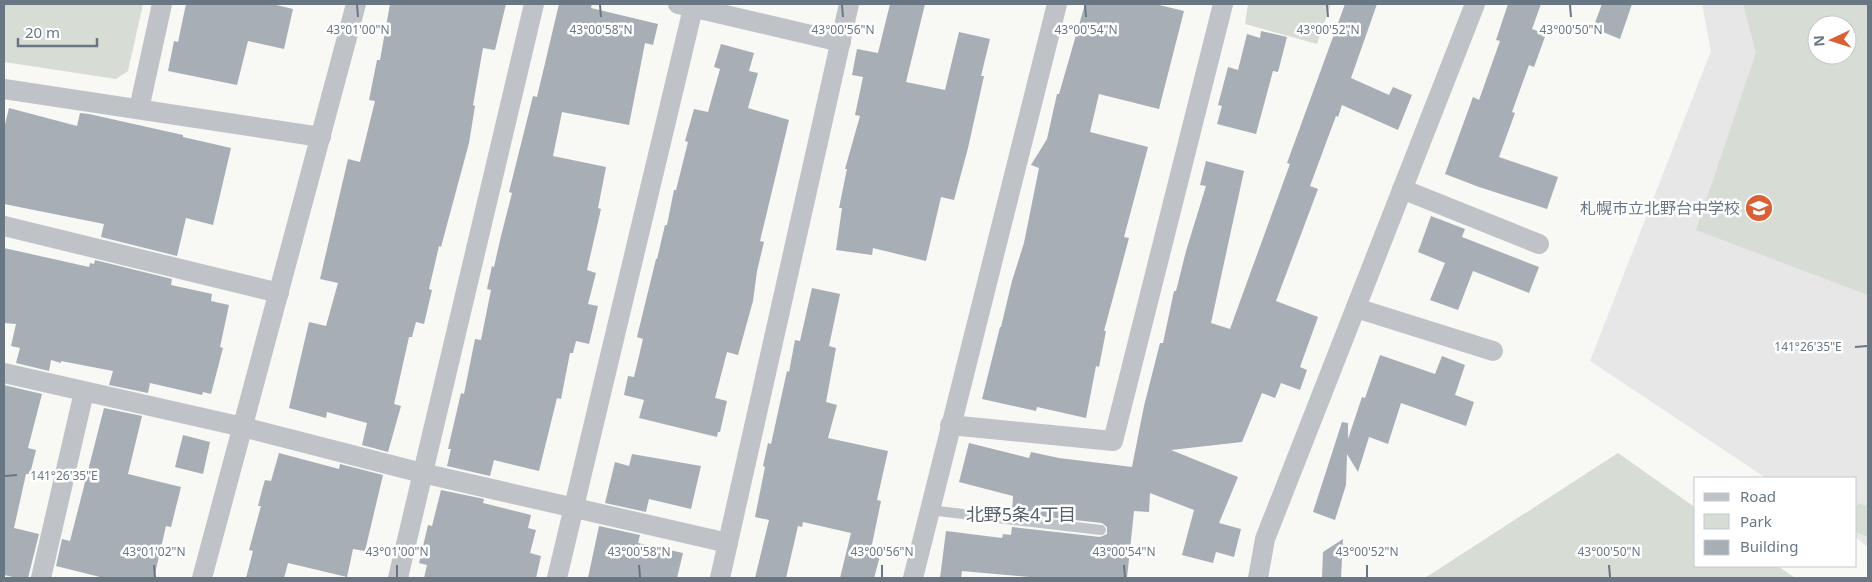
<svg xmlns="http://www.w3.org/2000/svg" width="1872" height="582" font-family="'Noto Sans','Noto Sans JP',sans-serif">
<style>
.built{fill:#e6e7e6;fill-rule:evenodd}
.park{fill:#d7dcd5;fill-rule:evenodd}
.building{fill:#a7aeb5}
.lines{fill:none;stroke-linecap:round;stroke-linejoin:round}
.service{stroke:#bfc3c7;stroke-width:10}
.minor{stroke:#bfc3c7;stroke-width:20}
.ticks{fill:none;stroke:#697785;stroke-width:2}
.labels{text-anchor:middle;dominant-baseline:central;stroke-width:5;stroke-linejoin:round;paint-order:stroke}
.poi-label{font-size:16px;fill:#697785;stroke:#fff;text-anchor:end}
.neighbourhood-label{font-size:18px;fill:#56616a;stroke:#fff}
.ticks-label{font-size:12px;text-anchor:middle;fill:#697785;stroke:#fff;stroke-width:5;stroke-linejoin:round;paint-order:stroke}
</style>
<rect width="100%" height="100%" fill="#f8f8f5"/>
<!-- built -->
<path class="built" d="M1702,4H1868V547L1856,538V478H1766L1590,361L1711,51ZM1817,25H1847V55H1817Z"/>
<!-- park -->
<g class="park">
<polygon points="4,4 143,4 128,71 116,79 4,62"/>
<polygon points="1248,4 1331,4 1317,44 1245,24"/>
<path d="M1743,4H1868V295L1696,230L1756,53ZM1817,25H1847V55H1817Z"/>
<polygon points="1618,453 1696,508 1696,566 1778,566 1795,578 1425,578"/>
<polygon points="1868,500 1868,537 1856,532 1856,509 1858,503 1866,506"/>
</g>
<!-- building -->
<g class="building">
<polygon points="186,4 272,4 293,9 284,49 248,41 237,85 168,71 174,41 178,42"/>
<polygon points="390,4 506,4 495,50 483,48 473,105 475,106 469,143 441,247 439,246 429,289 432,290 424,324 416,322 412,337 409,337 394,404 401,406 388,452 362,445 367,423 327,412 326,418 289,408 309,322 326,326 338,283 320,279 348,159 360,162 375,101 369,100 377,60 380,60"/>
<polygon points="559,4 592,4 591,8 658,24 653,45 645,43 629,125 562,112 553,156 606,167 598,208 601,209 587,270 596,273 588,304 598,306 589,344 576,341 573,353 570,353 561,399 557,398 539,471 494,460 490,476 447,466 451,449 448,449 461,393 464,394 475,339 481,340 491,290 487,289 492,266 494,267 501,236 512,193 509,192 533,96 537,97"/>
<polygon points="890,4 925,4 906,82 945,90 959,32 990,39 981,76 984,76 968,148 954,200 941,197 926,261 873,248 872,255 836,250 842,208 839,208 847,169 845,169 860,116 855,115 863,77 852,75 857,49 878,53"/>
<polygon points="1085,4 1155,4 1184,11 1159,109 1099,94 1090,132 1148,147 1124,237 1129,238 1104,331 1106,331 1099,367 1096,366 1086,418 1037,407 1036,411 982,399 1000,327 1001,327 1012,281 1024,243 1039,168 1031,165 1047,139 1057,94 1059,94"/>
<polygon points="1345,4 1377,4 1351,78 1389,95 1393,87 1412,95 1398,130 1342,105 1338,117 1336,116 1310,186 1318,189 1276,301 1318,317 1300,367 1307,370 1300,390 1281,383 1275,398 1262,393 1242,442 1171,450 1238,477 1219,523 1241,529 1234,557 1216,552 1213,563 1182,555 1194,510 1150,493 1149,512 1134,511 1127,578 1041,578 962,571 961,578 940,578 946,531 1002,538 1003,534 1011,535 1012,527 1100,537 1107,534 1107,527 1102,523 1012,513 1013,496 959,482 969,443 1029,458 1031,452 1059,458 1132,467 1144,406 1160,343 1163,343 1174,291 1176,291 1186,251 1206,186 1200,185 1206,161 1244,171 1211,323 1230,329 1290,164 1287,163"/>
<polygon points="1508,4 1541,4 1532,29 1546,34 1534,67 1529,65 1512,112 1515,113 1499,157 1558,177 1547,209 1479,187 1445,174 1473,97 1479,100 1500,41 1496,40"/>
<polygon points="1602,4 1632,4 1620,39 1593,28"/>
<polygon points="1261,31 1287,37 1278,72 1273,71 1256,134 1217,124 1222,106 1218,105 1228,67 1238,70 1247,34 1260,38"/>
<polygon points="721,44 754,53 749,71 758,73 748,108 789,120 760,241 764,242 757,271 753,301 738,355 727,352 715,398 727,401 720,432 718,432 717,437 639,418 644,400 624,395 628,376 634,377 643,339 637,337 656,259 657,259 665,225 667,225 674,190 676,190 688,142 685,141 694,109 708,112 720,69 714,67"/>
<polygon points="9,108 77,126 80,113 89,114 183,135 183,137 231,148 213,225 186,218 177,256 101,237 104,224 4,204 4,128"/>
<polygon points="1431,216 1465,229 1462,237 1539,267 1529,293 1473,271 1458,310 1430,300 1445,263 1418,252"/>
<polygon points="4,248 89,267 90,263 94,264 95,260 172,279 171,285 212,294 211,301 229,305 220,347 223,348 211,394 203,392 202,395 150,383 148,393 109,385 113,371 61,361 61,363 51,360 49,371 16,363 20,348 11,346 16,324 4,323"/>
<polygon points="812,288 840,294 829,346 836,348 826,402 837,405 828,438 888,451 877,500 881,501 870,554 880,556 874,578 840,578 851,533 803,522 802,527 798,526 786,578 755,578 769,520 755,517 765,467 763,466 768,443 771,444 787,371 789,372 795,340 800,341"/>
<polygon points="1380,355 1435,374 1442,356 1465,365 1455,395 1474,402 1466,426 1401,403 1388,444 1369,437 1358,472 1347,454 1346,485 1335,520 1313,512 1342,422 1348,423 1348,439 1362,397 1365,398"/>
<polygon points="4,385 42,394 28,448 36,450 30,474 26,474 14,528 39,534 28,578 17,578 4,575"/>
<polygon points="104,408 142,416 128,474 181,487 171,527 166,526 154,578 104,578 56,566 62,539 70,541"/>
<polygon points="183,435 210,442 203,474 175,467"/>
<polygon points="279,453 339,469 340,464 383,475 365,551 353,549 347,577 288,563 284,578 246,578 253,551 249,550 261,506 258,506 262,490 265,480 271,481"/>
<polygon points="632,454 701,466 691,509 649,499 646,512 605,503 615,462 629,466"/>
<polygon points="441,490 484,499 483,503 531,515 528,528 536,530 530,553 541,556 536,578 424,578 427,565 419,563 428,525 432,526"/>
<polygon points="599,526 640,535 638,543 683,553 677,578 588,578"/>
<polygon points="1343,539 1341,578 1322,578 1323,552"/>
</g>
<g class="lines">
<!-- service -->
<polyline class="service" points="929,510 1101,530"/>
<!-- minor -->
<g class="minor">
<polyline points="678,4 841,42"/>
<polyline points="4,89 321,137"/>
<polyline points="139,109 162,4"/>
<polyline points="1402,189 1539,244"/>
<polyline points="4,226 279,293"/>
<polyline points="1356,308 1493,351"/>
<polyline points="4,373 243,427 422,473 728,543"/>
<polyline points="950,425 1113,441 1223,4"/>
<polyline points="41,578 84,392"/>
<polyline points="202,578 356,4"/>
<polyline points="398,578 534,4"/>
<polyline points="557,578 694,4"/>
<polyline points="720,578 849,4"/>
<polyline points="913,578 1057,4"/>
<polyline points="1258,578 1265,539 1475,4"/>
</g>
</g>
<!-- ticks -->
<path class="ticks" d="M357,5L358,17M600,5L601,17M842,5L843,17M1085,5L1086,17M1327,5L1328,17M1570,5L1571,17M1855,347L1867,346M5,476L17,475M154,565L155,577M397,565V577M639,565L640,577M882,565V577M1124,565L1125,577M1367,565V577M1609,565L1610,577"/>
<!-- icons -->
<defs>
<symbol id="school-disc" viewBox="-11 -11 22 22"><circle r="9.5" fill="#d95f34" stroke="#fff"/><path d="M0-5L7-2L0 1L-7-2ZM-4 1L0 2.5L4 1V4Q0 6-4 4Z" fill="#fff"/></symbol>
</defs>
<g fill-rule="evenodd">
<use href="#school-disc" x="1743" y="192" width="32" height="32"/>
</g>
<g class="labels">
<!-- poi labels -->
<g class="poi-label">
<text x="1740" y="208">札幌市立北野台中学校</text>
</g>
<!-- neighbourhood labels -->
<g class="neighbourhood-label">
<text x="1021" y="514">北野5条4丁目</text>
</g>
</g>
<g class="ticks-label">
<text x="358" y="34">43°01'00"N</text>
<text x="601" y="34">43°00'58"N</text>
<text x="843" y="34">43°00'56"N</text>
<text x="1086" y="34">43°00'54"N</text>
<text x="1328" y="34">43°00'52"N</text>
<text x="1571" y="34">43°00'50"N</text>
<text x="1808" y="351">141°26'35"E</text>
<text x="64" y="480">141°26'35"E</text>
<text x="154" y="556">43°01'02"N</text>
<text x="397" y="556">43°01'00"N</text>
<text x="639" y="556">43°00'58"N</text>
<text x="882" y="556">43°00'56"N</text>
<text x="1124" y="556">43°00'54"N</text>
<text x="1367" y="556">43°00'52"N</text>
<text x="1609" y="556">43°00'50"N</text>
</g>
<!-- border -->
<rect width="1872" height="582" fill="none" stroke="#697785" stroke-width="10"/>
<!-- legend -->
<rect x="1694" y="477" width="162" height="90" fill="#ffffff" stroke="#c3c9ce"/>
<rect x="1704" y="493" width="25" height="8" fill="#bfc3c7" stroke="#c3c9ce"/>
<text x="1740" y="502" font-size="15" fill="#697785">Road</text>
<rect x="1704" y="514" width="25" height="15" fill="#d7dcd5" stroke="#c3c9ce"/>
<text x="1740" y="527" font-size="15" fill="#697785">Park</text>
<rect x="1704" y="540" width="25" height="15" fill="#a7aeb5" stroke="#c3c9ce"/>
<text x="1740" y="552" font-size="15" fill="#697785">Building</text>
<!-- north arrow -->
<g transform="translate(1832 40) rotate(266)"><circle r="24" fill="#ffffff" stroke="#c3c9ce"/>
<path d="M0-4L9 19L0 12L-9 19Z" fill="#d95f34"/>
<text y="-8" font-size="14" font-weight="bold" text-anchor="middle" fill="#697785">N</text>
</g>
<!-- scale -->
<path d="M18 38v8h79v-8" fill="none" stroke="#697785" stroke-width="2.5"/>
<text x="25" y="38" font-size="15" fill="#697785" stroke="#ffffff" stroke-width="4" paint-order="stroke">20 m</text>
</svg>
